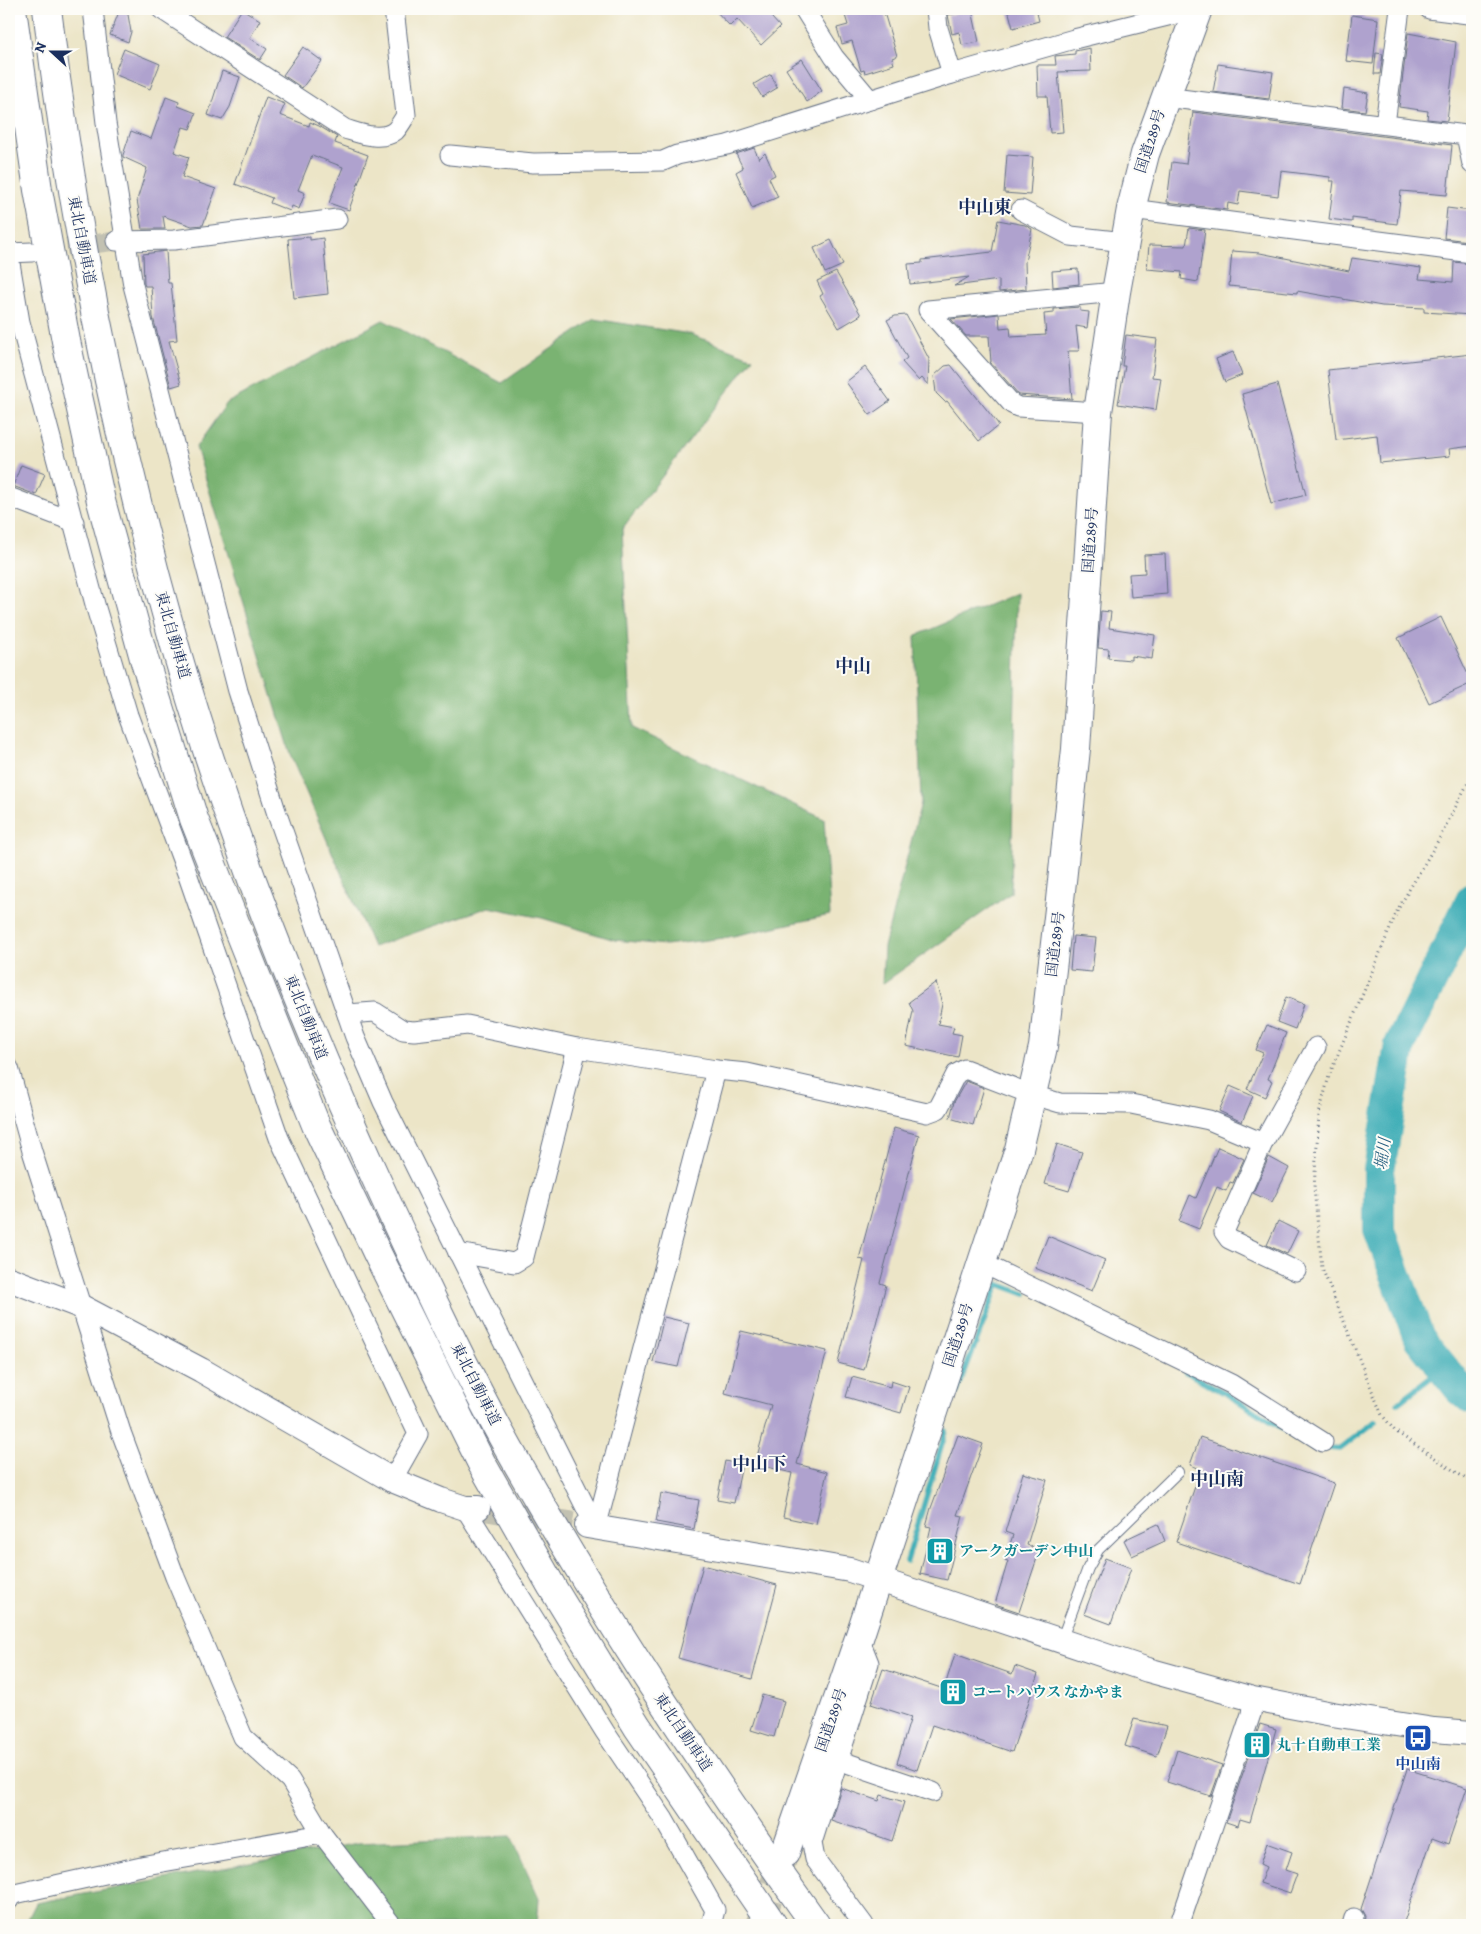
<svg xmlns="http://www.w3.org/2000/svg" width="1481" height="1934" font-family="Alegreya,'Noto Serif JP',serif">
<style>
.forest{fill:#7ab372;stroke:#4a7168}
.lines{fill:none;stroke-linecap:round;stroke-linejoin:round}
.stream{stroke:#3bacb5;stroke-width:5.5}
.river{stroke:#3bacb5;stroke-width:32}
.building{fill:#afa2ce}
.minor-tunnel{stroke:#c2c1b2;stroke-width:19;stroke-dasharray:19 9;stroke-linecap:butt}
.tertiary-tunnel{stroke:#c2c1b2;stroke-width:24;stroke-dasharray:24 12;stroke-linecap:butt}
.trunk-tunnel{stroke:#c2c1b2;stroke-width:28;stroke-dasharray:28 14;stroke-linecap:butt}
.service-casing{stroke:#646f83;stroke-width:12}
.minor-casing{stroke:#646f83;stroke-width:21}
.tertiary-casing{stroke:#646f83;stroke-width:26}
.trunk-casing{stroke:#646f83;stroke-width:30}
.motorway-casing{stroke:#646f83;stroke-width:30}
.path{stroke:#646f83;stroke-width:3;stroke-dasharray:1 4;stroke-linecap:butt}
.service{stroke:#fff;stroke-width:10}
.minor{stroke:#fff;stroke-width:19}
.tertiary{stroke:#fff;stroke-width:24}
.trunk{stroke:#fff;stroke-width:28}
.motorway{stroke:#fff;stroke-width:28}
.labels{text-anchor:middle;dominant-baseline:central;stroke-width:4;stroke-linejoin:round;paint-order:stroke}
.street-label{font-size:15px;fill:#1b2f5e;stroke:#fdfcf7}
.culture-label{font-size:15px;font-weight:bold;fill:#0d838f;stroke:#fdfcf7;text-anchor:start}
.transit-label{font-size:15px;font-weight:bold;fill:#164399;stroke:#fdfcf7}
.water-label{font-size:16px;font-style:italic;fill:#286181;stroke:#fdfcf7}
.quarter-label{font-size:18px;font-weight:bold;fill:#1b2f5e;stroke:#fdfcf7}
</style>
<rect width="100%" height="100%" fill="#fdfcf7"/>
<filter id="ink" filterUnits="userSpaceOnUse"><feTurbulence type="fractalNoise" baseFrequency=".02" numOctaves="2"/><feDisplacementMap in="SourceGraphic" scale="10" xChannelSelector="R" yChannelSelector="G"/><feConvolveMatrix kernelMatrix="1 2 1 2 8 2 1 2 1" color-interpolation-filters="sRGB"/></filter>
<filter id="wash" filterUnits="userSpaceOnUse"><feTurbulence type="fractalNoise" baseFrequency=".0096" numOctaves="4" result="noise"/><feDisplacementMap in="SourceGraphic" scale="20" xChannelSelector="R" yChannelSelector="G"/><feGaussianBlur stdDeviation="1.12" result="paint"/><feColorMatrix in="noise" values="0 0 0 0 0 0 0 0 0 0 0 0 0 0 0 0 0 1.4 0 .05"/><feComposite in="paint" operator="in"/></filter>
<g filter="url(#wash)">
<rect width="100%" height="100%" fill="#ece5c7"/>
<!-- forest -->
<g class="forest">
<polygon points="594,319 690,334 753,358 622,529 632,728 824,819 830,915 724,938 665,945 615,940 542,918 489,907 373,947 291,757 196,447 227,403 383,320 502,383"/>
<polygon points="1017,593 1011,893 882,984 884,947 921,803 915,636"/>
<polygon points="511,1836 539,1898 537,1925 25,1925 36,1903 358,1843"/>
</g>
<g class="lines">
<!-- stream -->
<g class="stream">
<polyline points="1186,1372 1225,1393 1313,1447 1340,1449 1376,1421"/>
<polyline points="957,1392 998,1284 1025,1294"/>
<polyline points="1398,1403 1443,1368"/>
<polyline points="907,1561 946,1431"/>
</g>
<!-- river -->
<polyline class="river" points="1472,899 1400,1045 1379,1170 1379,1229 1419,1338 1460,1389 1472,1399"/>
</g>
<g id="blocks">
<!-- building -->
<g class="building">
<polygon points="120,9 127,9 131,32 128,42 110,35"/>
<polygon points="242,9 260,20 250,38 267,49 260,60 224,37"/>
<polygon points="714,9 764,9 780,27 761,45 737,19 730,26"/>
<polygon points="843,9 883,9 897,56 892,58 894,64 865,73 864,70 861,71 852,41 842,44 837,28 848,25"/>
<polygon points="1008,9 1036,9 1039,21 1013,28"/>
<polygon points="972,10 979,42 962,45 959,32 952,34 948,15"/>
<polygon points="1352,15 1378,19 1373,64 1346,61"/>
<polygon points="1408,33 1456,42 1447,121 1427,119 1428,111 1399,107"/>
<polygon points="303,47 322,61 302,88 283,75"/>
<polygon points="1090,48 1091,71 1058,72 1063,132 1050,133 1047,96 1038,96 1037,65 1056,65 1055,56 1075,54 1075,51"/>
<polygon points="124,49 160,64 150,89 114,74"/>
<polygon points="1376,53 1383,54 1380,74 1374,74"/>
<polygon points="802,59 822,91 807,102 786,69"/>
<polygon points="1218,64 1273,72 1269,99 1213,92"/>
<polygon points="222,71 240,77 230,107 222,120 208,115"/>
<polygon points="771,74 777,88 762,97 754,84"/>
<polygon points="1344,89 1368,93 1365,111 1342,108"/>
<polygon points="166,97 179,102 178,106 196,113 190,129 183,127 174,152 189,157 182,177 216,189 203,225 192,226 163,216 165,229 142,229 137,200 147,168 123,157 123,155 131,131 151,139"/>
<polygon points="266,97 285,104 280,115 309,126 310,122 319,126 337,137 335,143 368,155 349,210 329,203 343,167 312,155 298,190 305,193 299,209 292,206 290,211 270,203 272,198 235,184"/>
<polygon points="1193,112 1452,145 1447,195 1401,191 1397,224 1352,218 1352,222 1329,219 1334,181 1330,181 1330,177 1281,171 1278,196 1240,191 1238,205 1228,203 1227,210 1167,202 1172,162 1186,164"/>
<polygon points="754,148 759,159 765,153 775,175 769,178 778,197 752,208 736,172 743,168 736,154"/>
<polygon points="1007,155 1033,157 1030,195 1004,193"/>
<polygon points="1447,208 1471,211 1468,241 1444,238"/>
<polygon points="998,220 1025,225 1032,229 1025,262 1026,289 999,292 999,280 954,286 969,277 910,284 908,264 922,263 922,260 992,252"/>
<polygon points="1189,228 1205,230 1198,282 1181,279 1182,272 1147,269 1149,245 1186,246"/>
<polygon points="310,237 310,240 323,238 328,294 294,298 288,239"/>
<polygon points="831,240 843,265 825,273 814,248"/>
<polygon points="166,251 168,283 171,283 177,340 169,341 181,384 171,387 153,317 151,286 145,286 144,284 143,254"/>
<polygon points="1232,251 1260,253 1349,271 1352,258 1421,268 1419,279 1453,282 1454,262 1472,264 1472,315 1424,312 1424,308 1382,306 1297,291 1297,293 1229,286"/>
<polygon points="1078,269 1079,284 1053,287 1052,271"/>
<polygon points="836,272 861,315 839,328 820,296 823,294 817,281"/>
<polygon points="1080,307 1080,311 1089,312 1087,328 1076,326 1079,351 1068,351 1072,399 1019,395 990,362 991,362 989,336 966,336 951,319 999,314 1000,328 1010,327 1011,337 1046,335 1044,314 1054,313 1054,309"/>
<polygon points="906,315 929,359 928,385 922,378 919,381 902,362 907,358 887,320 895,316"/>
<polygon points="1126,335 1157,339 1152,377 1161,378 1156,410 1118,404 1125,366 1122,366"/>
<polygon points="1233,352 1242,375 1225,382 1216,359"/>
<polygon points="1472,354 1472,446 1449,449 1450,456 1380,463 1377,435 1336,440 1328,370"/>
<polygon points="951,365 999,425 979,441 947,401 945,402 936,393 934,376 945,366"/>
<polygon points="865,367 890,401 870,415 846,382"/>
<polygon points="1277,384 1306,495 1271,504 1242,394"/>
<polygon points="21,465 45,474 36,495 13,486"/>
<polygon points="1165,554 1167,594 1131,597 1129,574 1145,573 1144,555"/>
<polygon points="1101,611 1111,612 1109,628 1155,635 1152,659 1131,656 1131,660 1108,658 1109,649 1098,648"/>
<polygon points="1441,617 1472,683 1429,703 1398,638"/>
<polygon points="1073,936 1096,938 1092,972 1070,970"/>
<polygon points="936,982 942,1004 938,1024 954,1027 952,1033 962,1035 958,1057 906,1046 913,1011 909,1002"/>
<polygon points="1286,997 1304,1004 1295,1029 1277,1022"/>
<polygon points="1267,1025 1286,1033 1268,1079 1272,1081 1265,1097 1247,1089 1263,1053 1256,1050"/>
<polygon points="966,1081 984,1088 973,1125 950,1118 954,1102"/>
<polygon points="1230,1086 1253,1096 1242,1122 1219,1111"/>
<polygon points="894,1128 919,1135 880,1283 886,1285 864,1370 838,1363 864,1260 859,1259"/>
<polygon points="1057,1144 1082,1152 1069,1191 1045,1184"/>
<polygon points="1218,1147 1244,1159 1233,1183 1230,1182 1226,1191 1217,1187 1199,1229 1179,1221 1190,1195 1196,1198"/>
<polygon points="1269,1157 1289,1168 1272,1202 1253,1193"/>
<polygon points="1278,1221 1298,1231 1287,1254 1267,1245"/>
<polygon points="1048,1236 1105,1260 1092,1291 1035,1268"/>
<polygon points="664,1317 689,1323 678,1367 653,1362"/>
<polygon points="741,1331 827,1351 797,1464 827,1472 816,1524 783,1517 792,1473 755,1464 771,1405 725,1393"/>
<polygon points="852,1377 890,1387 891,1381 909,1387 901,1413 846,1397"/>
<polygon points="958,1435 983,1444 957,1515 963,1516 947,1580 920,1574 931,1527 926,1526 931,1508"/>
<polygon points="1200,1437 1334,1483 1300,1584 1176,1542 1201,1469 1190,1465"/>
<polygon points="725,1461 742,1465 734,1503 717,1500"/>
<polygon points="1023,1473 1047,1480 1027,1545 1040,1549 1019,1612 995,1604 1008,1561 1005,1560 1013,1535 1005,1532"/>
<polygon points="661,1493 699,1500 694,1529 656,1522"/>
<polygon points="1158,1524 1165,1541 1132,1556 1124,1540"/>
<polygon points="1105,1558 1131,1568 1111,1624 1084,1614"/>
<polygon points="703,1565 777,1585 752,1679 678,1658"/>
<polygon points="955,1654 1012,1674 1015,1666 1038,1674 1012,1752 932,1725 917,1770 897,1763 911,1717 871,1704 883,1669 944,1689"/>
<polygon points="762,1695 784,1701 774,1737 751,1730"/>
<polygon points="1134,1719 1167,1726 1157,1756 1125,1746"/>
<polygon points="1260,1724 1276,1729 1250,1822 1240,1819 1238,1826 1226,1822"/>
<polygon points="1177,1750 1222,1765 1211,1796 1167,1782"/>
<polygon points="1407,1769 1467,1788 1448,1844 1432,1838 1403,1925 1364,1925 1365,1916 1361,1909"/>
<polygon points="841,1788 879,1801 881,1795 904,1802 892,1841 831,1820"/>
<polygon points="1267,1843 1292,1852 1286,1870 1297,1874 1290,1893 1260,1883 1266,1867 1260,1864"/>
</g>
</g>
</g>
<g filter="url(#ink)">
<use href="#blocks" fill-opacity="0" stroke="#646f83" stroke-width="1"/>
<g class="lines">
<!-- minor-tunnel -->
<polyline class="minor-tunnel" points="39,251 116,241"/>
<!-- tertiary-tunnel -->
<polyline class="tertiary-tunnel" points="478,1508 587,1526"/>
<!-- trunk-tunnel -->
<polyline class="trunk-tunnel" points="759,1925 785,1854"/>
<defs>
<polyline id="service" points="1061,1641 1088,1568 1098,1550 1178,1472"/>
<g id="minor">
<polyline points="93,9 106,123 133,285 238,691 276,811 355,1037 383,1102 596,1528"/>
<path d="M161,9L345,129C359,133 381,142 395,131C399,127 403,120 406,115L394,9"/>
<polyline points="804,9 834,57 870,100"/>
<polyline points="936,9 938,28 952,74"/>
<polyline points="1429,9 1468,14"/>
<polyline points="1165,97 1466,135 1472,164"/>
<polyline points="1385,124 1400,9"/>
<polyline points="450,155 533,163 663,161 677,155 727,145 952,74 1074,39 1196,9"/>
<polyline points="1131,209 1472,253"/>
<polyline points="1021,210 1071,236 1125,242"/>
<polyline points="116,241 174,240 337,219"/>
<polyline points="9,253 32,252"/>
<polyline points="9,257 20,322 96,608 128,715 187,873 279,1138 418,1434 392,1480"/>
<polyline points="1098,412 1018,407 1012,404 928,310 1116,292"/>
<polyline points="9,497 74,522"/>
<polyline points="347,1014 375,1012 403,1030 414,1031 467,1025 577,1048 716,1070 747,1073 927,1113 938,1109 956,1074 965,1069 1033,1095 1060,1103 1131,1104 1209,1120 1263,1143"/>
<polyline points="9,1068 32,1151 121,1432 175,1577 243,1737 290,1780 322,1834 392,1925"/>
<polyline points="458,1253 514,1263 524,1257 577,1048"/>
<polyline points="982,1263 1231,1384 1323,1442"/>
<polyline points="1296,1271 1229,1239 1224,1232 1263,1143 1316,1047"/>
<polyline points="465,1508 605,1732 663,1818 715,1910 711,1925"/>
<polyline points="596,1528 716,1070"/>
<polyline points="859,1638 869,1663 812,1843 815,1859 864,1925"/>
<polyline points="838,1760 933,1792"/>
<polyline points="9,1900 10,1895 146,1865 322,1834"/>
<polyline points="1181,1920 1251,1714 1253,1699"/>
<polyline points="1352,1925 1354,1918"/>
</g>
<g id="tertiary">
<polyline points="9,1279 80,1306 201,1370 392,1480 441,1500 465,1508 478,1508"/>
<polyline points="587,1526 850,1570 1148,1670 1253,1699 1332,1714 1434,1730 1472,1733"/>
</g>
<polyline id="trunk" points="785,1853 859,1638 1019,1149 1043,1047 1060,900 1076,749 1098,412 1116,292 1131,209 1145,154 1198,9"/>
<g id="motorway">
<polyline points="12,9 38,190 66,341 101,501 145,662 194,819 257,978 316,1125 378,1255 482,1464 552,1587 637,1726 773,1925"/>
<path d="M47,9C73,224 116,438 175,646C230,837 304,1024 388,1205C426,1287 465,1370 509,1449C602,1614 706,1772 816,1925"/>
</g>
</defs>
<!-- service casing -->
<use href="#service" class="service-casing"/>
<!-- minor casing -->
<use href="#minor" class="minor-casing"/>
<!-- tertiary casing -->
<use href="#tertiary" class="tertiary-casing"/>
<!-- trunk casing -->
<use href="#trunk" class="trunk-casing"/>
<!-- motorway casing -->
<use href="#motorway" class="motorway-casing"/>
<!-- path -->
<g class="path">
<polyline points="1471,32 1472,43"/>
<polyline points="1472,775 1439,839 1398,909 1329,1076 1319,1114 1314,1188 1322,1268 1382,1415 1395,1431 1472,1483"/>
</g>
<!-- service -->
<use href="#service" class="service"/>
<!-- minor -->
<use href="#minor" class="minor"/>
<!-- tertiary -->
<use href="#tertiary" class="tertiary"/>
<!-- trunk -->
<use href="#trunk" class="trunk"/>
<!-- motorway -->
<use href="#motorway" class="motorway"/>
</g>
</g>
<!-- icons -->
<defs>
<symbol id="building-square" viewBox="-11 -11 22 22"><rect x="-9" y="-9" width="18" height="18" rx="4" fill="#0f9aa8" stroke="#fdfcf7"/><path d="M-4-6H4V6H1V3H-1V6H-4ZM-2.5-4.3h1.7v1.8h-1.7ZM.8-4.3h1.7v1.8H.8ZM-2.5-1h1.7V.8h-1.7ZM.8-1h1.7V.8H.8Z" fill="#fff"/></symbol>
<symbol id="bus-square" viewBox="-11 -11 22 22"><rect x="-9" y="-9" width="18" height="18" rx="4" fill="#1a4fb4" stroke="#fdfcf7"/><path d="M-5-6H5V4H4V6H2V4H-2V6H-4V4H-5ZM-3.5-4V0h7V-4ZM-3.5 1.2v1.5H-2V1.2ZM2 1.2v1.5H3.5V1.2Z" fill="#fff"/></symbol>
</defs>
<g fill-rule="evenodd">
<use href="#building-square" x="924" y="1535" width="32" height="32"/>
<use href="#building-square" x="937" y="1676" width="32" height="32"/>
<use href="#bus-square" x="1402" y="1722" width="32" height="32"/>
<use href="#building-square" x="1241" y="1729" width="32" height="32"/>
</g>
<g class="labels">
<!-- street labels -->
<g class="street-label">
<text transform="translate(1150 141) rotate(-72)">国道289号</text>
<text transform="translate(82 240) rotate(79)">東北自動車道</text>
<text transform="translate(1090 540) rotate(-86)">国道289号</text>
<text transform="translate(173 635) rotate(74)">東北自動車道</text>
<text transform="translate(1055 944) rotate(-83)">国道289号</text>
<text transform="translate(306 1017) rotate(68)">東北自動車道</text>
<text transform="translate(958 1335) rotate(-72)">国道289号</text>
<text transform="translate(476 1384) rotate(63)">東北自動車道</text>
<text transform="translate(831 1720) rotate(-71)">国道289号</text>
<text transform="translate(683 1732) rotate(56)">東北自動車道</text>
</g>
<!-- culture labels -->
<g class="culture-label">
<text x="959" y="1551">アークガーデン中山</text>
<text x="972" y="1692">コートハウス なかやま</text>
<text x="1276" y="1745">丸十自動車工業</text>
</g>
<!-- transit labels -->
<g class="transit-label">
<text x="1418" y="1764">中山南</text>
</g>
<!-- water labels -->
<g class="water-label">
<text transform="translate(1383 1154) rotate(-82)">堀川</text>
</g>
<!-- quarter labels -->
<g class="quarter-label">
<text x="985" y="207">中山東</text>
<text x="853" y="666">中山</text>
<text x="759" y="1464">中山下</text>
<text x="1217" y="1479">中山南</text>
</g>
</g>
<!-- margin -->
<rect width="1481" height="1934" fill="none" stroke="#fdfcf7" stroke-width="30"/>
<!-- north arrow -->
<g transform="translate(52 52) rotate(291)" stroke="#fdfcf7" stroke-width="4" paint-order="stroke">
<path d="M0-4L9 19L0 12L-9 19Z" fill="#1b2f5e"/>
<text y="-8" font-size="14" font-weight="bold" text-anchor="middle" fill="#1b2f5e">N</text>
</g>
</svg>
